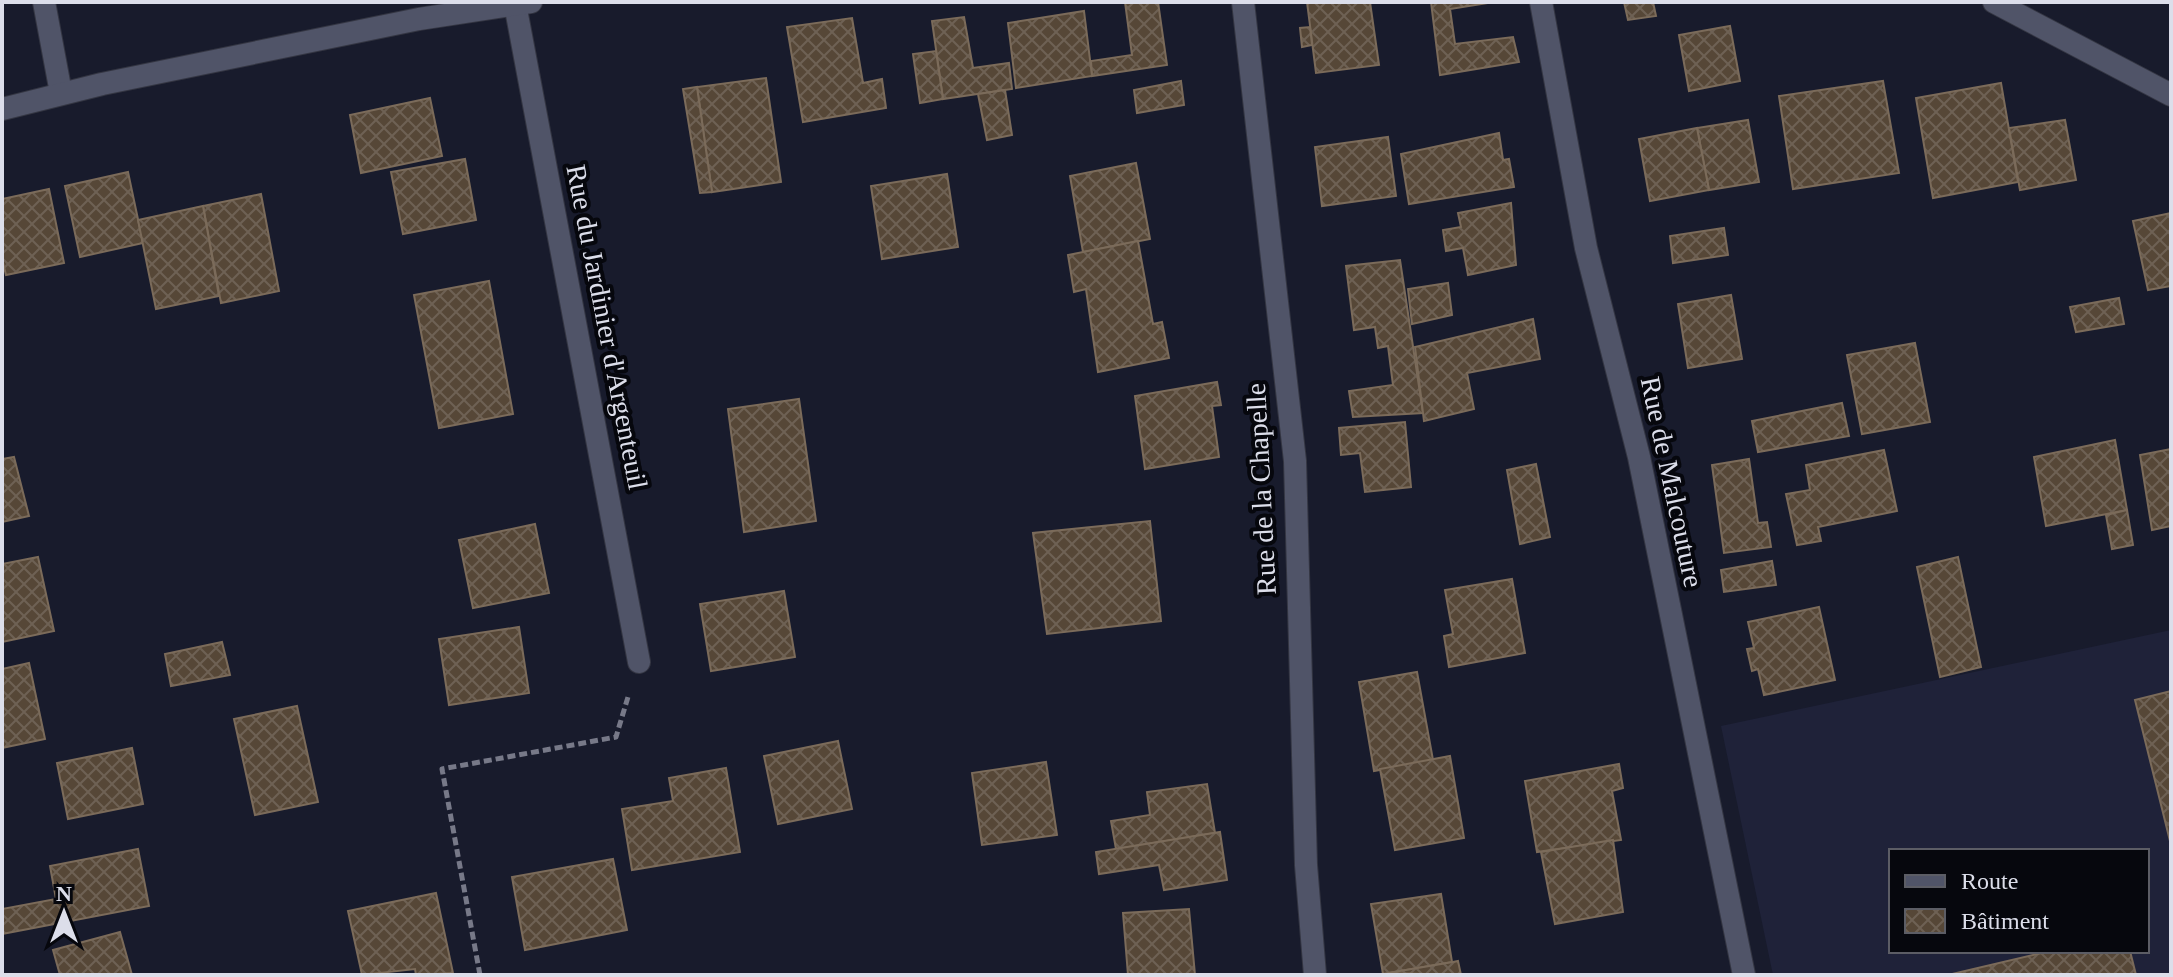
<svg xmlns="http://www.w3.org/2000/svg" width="2173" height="977" font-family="Georgia,serif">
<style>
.built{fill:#1f2239;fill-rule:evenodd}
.building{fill:url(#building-cross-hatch);stroke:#7b6b5a;stroke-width:2}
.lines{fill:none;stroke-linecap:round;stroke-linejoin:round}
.minor-casing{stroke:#343643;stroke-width:24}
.path{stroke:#777988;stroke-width:5;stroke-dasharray:8 4;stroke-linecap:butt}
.minor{stroke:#505468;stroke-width:22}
.labels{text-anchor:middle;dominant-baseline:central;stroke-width:8;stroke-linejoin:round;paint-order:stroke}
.street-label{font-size:28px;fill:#dcdeea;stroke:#06070d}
</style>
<defs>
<pattern id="building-cross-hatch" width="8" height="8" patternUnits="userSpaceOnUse" patternTransform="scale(2)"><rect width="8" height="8" fill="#564737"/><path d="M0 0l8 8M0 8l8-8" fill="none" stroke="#6e6154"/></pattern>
</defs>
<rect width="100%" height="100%" fill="#181b2c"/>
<!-- built -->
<path class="built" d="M2171,630V975H1773L1721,726ZM1891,851H2147V951H1891Z"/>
<!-- building -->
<g class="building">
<polygon points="1125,2 1158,2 1167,65 1092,76 1091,61 1132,55"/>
<polygon points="1307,2 1370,2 1379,65 1316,73"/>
<polygon points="1431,2 1494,2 1450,9 1455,44 1513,37 1519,62 1440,75"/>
<polygon points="1624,2 1653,2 1656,16 1628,20"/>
<polygon points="1084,11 1092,76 1016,88 1008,23"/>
<polygon points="964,17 973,68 1009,63 1012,89 943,99 932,21"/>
<polygon points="852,18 863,83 882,79 886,108 803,122 787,27"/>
<polygon points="1730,26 1740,81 1689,91 1679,35"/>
<polygon points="1310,27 1312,45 1302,47 1300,28"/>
<polygon points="936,51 943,99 920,103 913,54"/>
<polygon points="766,78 781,182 712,192 697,87"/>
<polygon points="1181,81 1184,105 1137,113 1134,90"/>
<polygon points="1883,81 1899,173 1793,189 1779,96"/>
<polygon points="2001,83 2018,182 1933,198 1916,98"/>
<polygon points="697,87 712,192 700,193 683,89"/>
<polygon points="1005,90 1012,135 987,140 978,94"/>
<polygon points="430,98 442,156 361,173 350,115"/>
<polygon points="1748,120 1759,182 1709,190 1697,128"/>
<polygon points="2065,120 2076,180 2020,190 2009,128"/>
<polygon points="1697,128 1709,190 1650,201 1639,139"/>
<polygon points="1499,133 1503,160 1509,159 1514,187 1409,204 1401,154"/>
<polygon points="1388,137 1396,196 1322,206 1315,147"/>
<polygon points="465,159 476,220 403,234 391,172"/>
<polygon points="1136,163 1150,239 1083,252 1070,176"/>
<polygon points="128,172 143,243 80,257 65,186"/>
<polygon points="947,174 958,247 882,259 871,186"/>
<polygon points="49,189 64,263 6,275 2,259 2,199"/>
<polygon points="261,194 279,291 221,303 203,206"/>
<polygon points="1511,203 1516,265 1468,275 1463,248 1446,251 1443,230 1461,227 1458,213"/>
<polygon points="203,206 219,296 156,309 138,220"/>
<polygon points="2171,213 2171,286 2148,290 2133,221"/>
<polygon points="1724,228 1728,255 1673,263 1670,236"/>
<polygon points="1138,241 1153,324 1162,322 1169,358 1098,372 1086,289 1074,292 1068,255"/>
<polygon points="1400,260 1423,413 1353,417 1349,391 1393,385 1388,346 1378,348 1375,327 1354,330 1346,266"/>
<polygon points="489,281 513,414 439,428 414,295"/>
<polygon points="1448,283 1452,315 1412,324 1408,289"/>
<polygon points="1731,295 1742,359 1688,368 1678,304"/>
<polygon points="2119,298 2124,324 2076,332 2070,307"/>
<polygon points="1533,319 1540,359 1467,373 1474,409 1424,421 1415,347"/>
<polygon points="1915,343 1930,422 1862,434 1847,355"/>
<polygon points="1217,382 1221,405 1212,406 1219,457 1145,469 1135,396"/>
<polygon points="799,399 816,521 744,532 728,409"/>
<polygon points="1842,403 1849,436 1758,452 1752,421"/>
<polygon points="1405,422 1411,487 1365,492 1360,453 1341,455 1339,428"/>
<polygon points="2115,440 2127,510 2046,526 2034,457"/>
<polygon points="2171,449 2171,526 2152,530 2140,455"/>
<polygon points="1884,450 1897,511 1818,527 1821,541 1797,545 1786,494 1810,490 1806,465"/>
<polygon points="14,457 29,516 2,522 2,459"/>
<polygon points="1749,459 1758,523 1767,522 1771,547 1724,553 1712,465"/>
<polygon points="1536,464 1550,537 1520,544 1507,470"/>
<polygon points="2127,510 2133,545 2112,549 2106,515"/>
<polygon points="1150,521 1161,621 1047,634 1033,533"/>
<polygon points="535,524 549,593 473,608 459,540"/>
<polygon points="38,557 54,631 2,642 2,564"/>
<polygon points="1958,557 1981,667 1940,677 1917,567"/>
<polygon points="1772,561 1776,585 1724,592 1721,570"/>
<polygon points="1512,579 1525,653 1449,667 1444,636 1453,634 1445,590"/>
<polygon points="784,591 795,657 711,671 700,604"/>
<polygon points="1819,607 1835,680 1764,695 1758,669 1752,671 1747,649 1754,648 1748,622"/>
<polygon points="519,627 529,693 449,705 439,639"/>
<polygon points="222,642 230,675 171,686 165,654"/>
<polygon points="29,663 45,739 2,748 2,669"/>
<polygon points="1417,672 1433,760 1374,771 1359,682"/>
<polygon points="2171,691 2171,845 2135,700"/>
<polygon points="297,706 318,802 255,815 234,719"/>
<polygon points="838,741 852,809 778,824 764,756"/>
<polygon points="132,748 143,804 68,819 57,763"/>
<polygon points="1450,756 1464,838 1395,850 1380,769"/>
<polygon points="1046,762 1057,835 982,845 972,773"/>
<polygon points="1619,764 1623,788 1612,791 1621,840 1537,852 1525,781"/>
<polygon points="726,768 740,852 632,870 622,809 673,801 669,778"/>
<polygon points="1207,784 1215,833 1116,849 1111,821 1150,815 1147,792"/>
<polygon points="1220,832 1227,880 1164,890 1159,865 1099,874 1096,852"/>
<polygon points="1613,840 1623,912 1555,924 1541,852"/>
<polygon points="138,849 149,906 2,934 2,909 56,899 50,866"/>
<polygon points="613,859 627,930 525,950 512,877"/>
<polygon points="436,893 453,973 416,975 415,969 362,975 348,911"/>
<polygon points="1441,894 1452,962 1383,974 1371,904"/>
<polygon points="1189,909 1195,975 1128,975 1123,913"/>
<polygon points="120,932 132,975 60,975 53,950"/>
<polygon points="2050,951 2130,951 2136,975 1948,975"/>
<polygon points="1458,961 1461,975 1388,973 1453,962"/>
</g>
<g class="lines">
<defs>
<g id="minor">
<polyline points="44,2 61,93"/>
<polyline points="1243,2 1295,461 1306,865 1315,975"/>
<polyline points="1541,2 1586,248 1639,457 1744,975"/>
<polyline points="1994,2 2171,95"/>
<polyline points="515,4 639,662"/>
<polyline points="2,109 102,84 419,19 531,2"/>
</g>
</defs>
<!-- minor casing -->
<use href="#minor" class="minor-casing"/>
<!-- path -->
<polyline class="path" points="480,975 442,769 616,737 628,697"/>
<!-- minor -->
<use href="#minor" class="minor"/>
</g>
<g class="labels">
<!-- street labels -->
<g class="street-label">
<text transform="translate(607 327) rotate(79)">Rue du Jardinier d'Argenteuil</text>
<text transform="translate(1672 482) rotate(78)">Rue de Malcouture</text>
<text transform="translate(1261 489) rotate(-93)">Rue de la Chapelle</text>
</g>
</g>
<!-- border -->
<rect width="2173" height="977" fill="none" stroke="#dcdeea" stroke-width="8"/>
<!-- legend -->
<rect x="1889" y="849" width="260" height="104" fill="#06070d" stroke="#5c5d65" stroke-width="2"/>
<rect x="1905" y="875" width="40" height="12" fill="#505468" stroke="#5c5d65" stroke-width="2"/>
<text x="1961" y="889" font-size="24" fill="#dcdeea">Route</text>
<rect x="1905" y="909" width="40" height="24" fill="url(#building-cross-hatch)" stroke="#5c5d65" stroke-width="2"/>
<text x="1961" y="929" font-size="24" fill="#dcdeea">Bâtiment</text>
<!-- north arrow -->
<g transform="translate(64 913)" stroke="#06070d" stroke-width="6" paint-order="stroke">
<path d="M0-6L14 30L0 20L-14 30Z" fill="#dcdeea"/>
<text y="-12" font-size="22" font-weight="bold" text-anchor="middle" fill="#dcdeea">N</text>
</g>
</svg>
